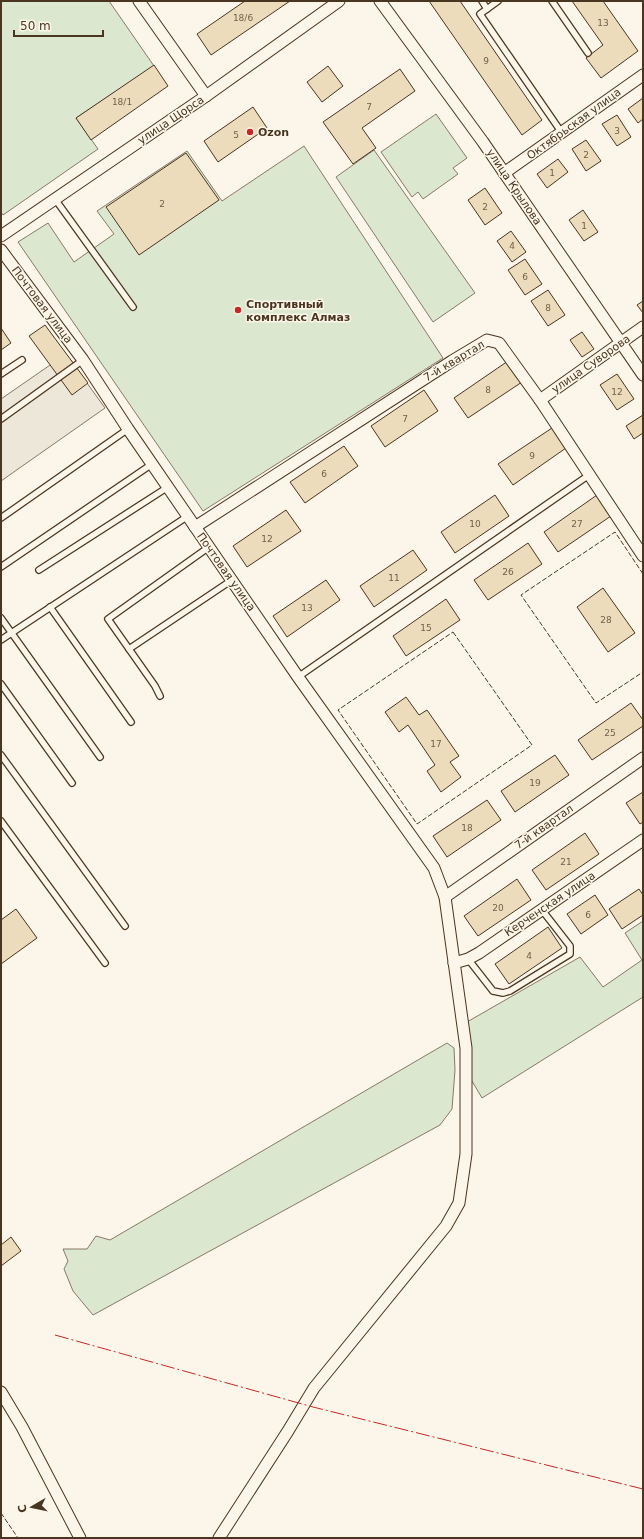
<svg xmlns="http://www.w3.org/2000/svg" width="644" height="1539" font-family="'DejaVu Sans',sans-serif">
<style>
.green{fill:#dce7d0;stroke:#887966}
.parking{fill:#ede7d9;stroke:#887966}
.building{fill:#ecdcbc;stroke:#4a3520}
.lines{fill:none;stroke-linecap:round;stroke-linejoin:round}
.service-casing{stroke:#4a3520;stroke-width:8}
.minor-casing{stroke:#4a3520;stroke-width:13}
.service{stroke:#fbf6e9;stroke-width:5.5}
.minor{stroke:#fbf6e9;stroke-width:11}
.fence{stroke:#4a3520;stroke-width:1;stroke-dasharray:5 2;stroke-linecap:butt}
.power{stroke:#c62828;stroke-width:1;stroke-dasharray:14 3 2 3;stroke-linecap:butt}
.poi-dot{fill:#c62828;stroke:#fbf6e9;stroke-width:1.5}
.labels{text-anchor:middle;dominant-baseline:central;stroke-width:3;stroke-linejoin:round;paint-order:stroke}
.number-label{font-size:9px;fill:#725f47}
.street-label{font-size:11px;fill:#4a3520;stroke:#fbf6e9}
.poi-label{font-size:11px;font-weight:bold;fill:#4a3520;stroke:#fbf6e9;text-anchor:start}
</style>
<rect width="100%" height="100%" fill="#fbf6e9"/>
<!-- green -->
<g class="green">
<polygon points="1,1 109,1 154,66 76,118 98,149 3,215 1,212"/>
<polygon points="436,114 467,158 453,168 458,174 423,199 418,192 412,197 381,152"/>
<polygon points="304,146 443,358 203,511 18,242 48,223 74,262 114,234 97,211 187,151 222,201"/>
<polygon points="374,150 475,293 433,322 336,177"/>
<polygon points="643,921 643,997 482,1098 469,1076 471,1045 467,1022 580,957 603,987 642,960 625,933"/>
<polygon points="447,1043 454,1048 455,1070 452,1109 440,1125 93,1315 73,1291 64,1269 68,1261 63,1249 87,1249 96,1236 110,1240"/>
</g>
<!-- parking -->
<polygon class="parking" points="66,354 105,408 1,481 1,399"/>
<!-- building -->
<g class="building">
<polygon points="245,1 290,1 211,55 197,34"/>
<polygon points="429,1 460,1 542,120 522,135"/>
<polygon points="572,1 603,1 638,51 601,78 586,58 603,45"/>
<polygon points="154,65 168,86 91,140 76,118"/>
<polygon points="328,66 343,86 322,102 307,82"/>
<polygon points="400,69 415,91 362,128 376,148 353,164 323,122"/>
<polygon points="643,98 643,119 638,123 628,109"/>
<polygon points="253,107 267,128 218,162 204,141"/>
<polygon points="617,115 631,137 617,146 602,124"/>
<polygon points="586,140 601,161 586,171 572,149"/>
<polygon points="186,153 219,200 139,255 106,207"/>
<polygon points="558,159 568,172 547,188 537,174"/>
<polygon points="485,188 502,213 485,225 468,200"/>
<polygon points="583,210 598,232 584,241 569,220"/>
<polygon points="511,231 526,252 512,262 497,241"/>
<polygon points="525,259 542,284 525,295 508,270"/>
<polygon points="548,290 565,315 548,326 531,301"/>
<polygon points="643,301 643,313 637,305"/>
<polygon points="45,325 88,383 72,395 29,336"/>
<polygon points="1,328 11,343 1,350"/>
<polygon points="582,332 594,349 582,357 570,340"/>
<polygon points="508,361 522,382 468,418 454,398"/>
<polygon points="617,374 634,399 617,410 600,385"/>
<polygon points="424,390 438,411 385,447 371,426"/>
<polygon points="643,415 643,433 634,439 626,426"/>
<polygon points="552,428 566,448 513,485 498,464"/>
<polygon points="344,446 358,466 305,503 290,482"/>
<polygon points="495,495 509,516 455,553 441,532"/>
<polygon points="597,495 611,516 558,552 544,532"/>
<polygon points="286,510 301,531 247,567 233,546"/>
<polygon points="528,543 542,564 488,600 474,580"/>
<polygon points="413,550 427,570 374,607 360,586"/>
<polygon points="326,580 340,600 287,637 273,616"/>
<polygon points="603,588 635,633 608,652 577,607"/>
<polygon points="446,599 460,620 406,656 393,636"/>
<polygon points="406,697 419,715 427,710 459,756 450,762 461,777 441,792 427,771 435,765 408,725 399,732 385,712"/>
<polygon points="631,703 643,720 643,726 592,760 578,740"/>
<polygon points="555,755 569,775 515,812 501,791"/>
<polygon points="643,792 643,822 640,824 626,803"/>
<polygon points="487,800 501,820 447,857 433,836"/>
<polygon points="585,833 599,854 546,890 532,870"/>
<polygon points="517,879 531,900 478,936 464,916"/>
<polygon points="639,889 643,895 643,915 622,929 609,909"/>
<polygon points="595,895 608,915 581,934 567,914"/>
<polygon points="16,909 37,938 1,964 1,920"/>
<polygon points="548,927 562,948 509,984 495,964"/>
<polygon points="11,1237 21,1251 1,1266 1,1245"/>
</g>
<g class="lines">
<defs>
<g id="service">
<polyline points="482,1 487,9"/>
<polyline points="498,1 480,14 562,133"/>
<polyline points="552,1 588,53"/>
<polyline points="55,199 133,307"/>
<polyline points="1,374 22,360"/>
<polyline points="1,419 83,360"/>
<polyline points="1,518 128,429"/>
<polyline points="1,567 152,464"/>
<polyline points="39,570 168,487"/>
<polyline points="50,607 131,722"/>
<polyline points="1,618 100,757"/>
<polyline points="1,640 188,516"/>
<polyline points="129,649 232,580"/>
<polyline points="298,677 589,475"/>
<polyline points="1,684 72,783"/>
<polyline points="160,696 155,686 108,619 209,547"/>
<polyline points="1,755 125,926"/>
<polyline points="1,821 105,963"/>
<polyline points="468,959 493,991 503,993 510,991 570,954 570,946 542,910"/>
</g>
<g id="minor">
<polyline points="139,1 206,96"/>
<polyline points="380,1 483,142 643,375"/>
<polyline points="504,173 643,75"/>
<polyline points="1,236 206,96 339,1"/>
<polyline points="1,250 83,360 128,429 298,677 434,868 445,897 466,1048 466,1154 459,1203 446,1226 314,1388 288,1431 219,1538"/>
<polyline points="540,400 643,327"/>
<polyline points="195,527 452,361 487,340 499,343 540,400 643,556"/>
<polyline points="445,897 643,758"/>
<polyline points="454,963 468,959 479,953 643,840"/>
<polyline points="1,1392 22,1427 80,1538"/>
</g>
</defs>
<!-- service casing -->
<use href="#service" class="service-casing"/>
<!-- minor casing -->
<use href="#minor" class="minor-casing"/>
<!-- service -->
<use href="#service" class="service"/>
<!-- minor -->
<use href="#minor" class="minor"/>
<!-- fence -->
<g class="fence">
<polyline points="643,574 615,532 521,595 596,703 643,672"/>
<polygon points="453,632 532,745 417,824 338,710"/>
<polyline points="1,1513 18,1538"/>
</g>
<!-- power -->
<polyline class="power" points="55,1335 313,1407 643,1489"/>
</g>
<!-- markers -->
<g class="poi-dot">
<circle cx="250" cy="132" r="4"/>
<circle cx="238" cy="310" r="4"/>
</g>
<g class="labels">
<!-- number labels -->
<g class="number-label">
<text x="243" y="18">18/6</text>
<text x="603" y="23">13</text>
<text x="486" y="61">9</text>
<text x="122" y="102">18/1</text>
<text x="369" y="107">7</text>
<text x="617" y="131">3</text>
<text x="236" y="135">5</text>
<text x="586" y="155">2</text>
<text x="552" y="173">1</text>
<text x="162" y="204">2</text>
<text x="485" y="207">2</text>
<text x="584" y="226">1</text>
<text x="512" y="246">4</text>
<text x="525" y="277">6</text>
<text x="548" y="308">8</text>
<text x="488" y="390">8</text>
<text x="617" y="392">12</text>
<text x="405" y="419">7</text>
<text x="532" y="456">9</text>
<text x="324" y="474">6</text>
<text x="475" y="524">10</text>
<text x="577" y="524">27</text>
<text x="267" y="539">12</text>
<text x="508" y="572">26</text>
<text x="394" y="578">11</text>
<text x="307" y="608">13</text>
<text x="606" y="620">28</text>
<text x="426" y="628">15</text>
<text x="610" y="733">25</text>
<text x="436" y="744">17</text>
<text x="535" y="783">19</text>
<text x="467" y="828">18</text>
<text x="566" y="862">21</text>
<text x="498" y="908">20</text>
<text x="588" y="915">6</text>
<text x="529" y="956">4</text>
</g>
<!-- street labels -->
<g class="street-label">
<text transform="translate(171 120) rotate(-34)">улица Щорса</text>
<text transform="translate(574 124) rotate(-36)">Октябрьская улица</text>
<text transform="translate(514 187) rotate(56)">улица Крылова</text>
<text transform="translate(42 305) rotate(53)">Почтовая улица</text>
<text transform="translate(454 361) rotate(-31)">7-й квартал</text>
<text transform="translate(591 364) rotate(-35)">улица Суворова</text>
<text transform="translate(226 572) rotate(55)">Почтовая улица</text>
<text transform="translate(544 827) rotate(-35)">7-й квартал</text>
<text transform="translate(550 904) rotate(-34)">Керченская улица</text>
</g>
<!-- poi labels -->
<g class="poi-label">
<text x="258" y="132">Ozon</text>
<text x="246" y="304">Спортивный<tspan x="246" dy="13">комплекс Алмаз</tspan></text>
</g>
</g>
<!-- border -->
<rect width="644" height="1539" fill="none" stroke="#4a3520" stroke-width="4"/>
<!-- north arrow -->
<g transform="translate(32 1507) rotate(261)" stroke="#fbf6e9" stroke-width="3" paint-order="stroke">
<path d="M0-3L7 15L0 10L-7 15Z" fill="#4a3520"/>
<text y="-6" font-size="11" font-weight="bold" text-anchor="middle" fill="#4a3520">С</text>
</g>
<!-- scale -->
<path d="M14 30v6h89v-6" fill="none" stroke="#4a3520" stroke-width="2"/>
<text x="20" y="30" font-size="12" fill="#4a3520" stroke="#fbf6e9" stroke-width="3" paint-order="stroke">50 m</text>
</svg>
